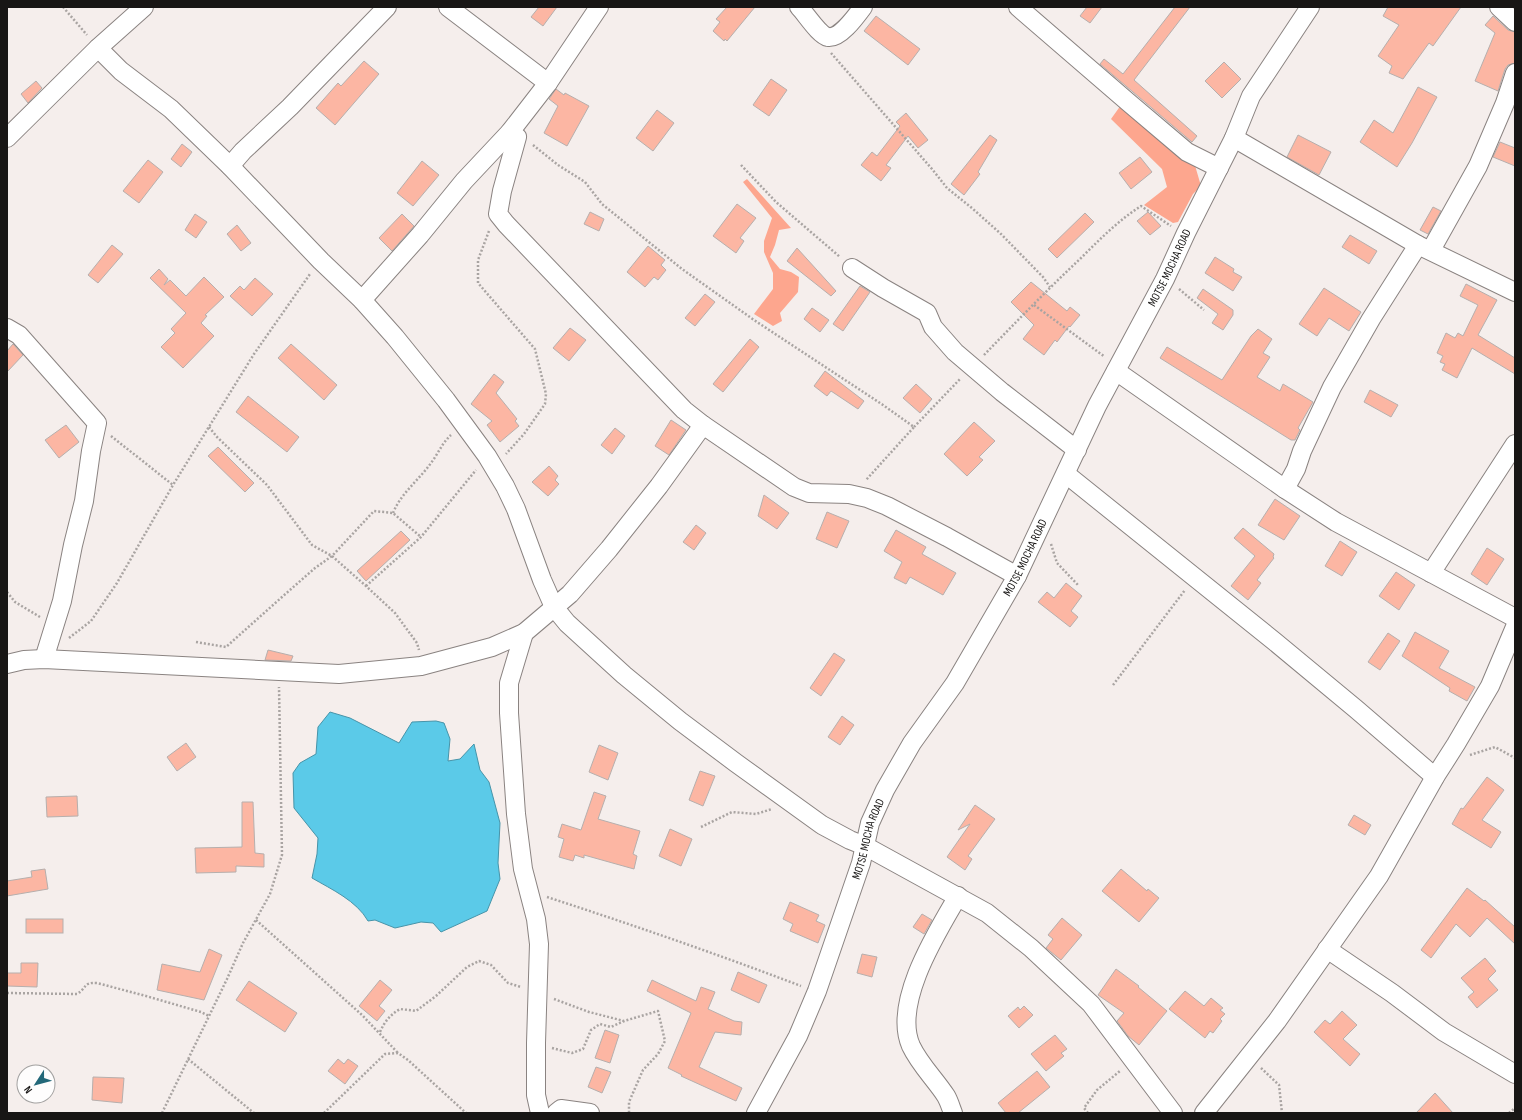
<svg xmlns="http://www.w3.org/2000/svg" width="1522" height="1120" font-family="'Sofia Sans Condensed',sans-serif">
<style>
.forest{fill:#fda68e}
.water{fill:#5bcae8;stroke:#4794a9}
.building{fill:#fcb6a3;stroke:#b6afad}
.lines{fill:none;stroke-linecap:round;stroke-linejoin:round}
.minor-casing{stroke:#8a8381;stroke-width:20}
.path{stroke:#a9a4a2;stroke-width:2.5;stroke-dasharray:2 2;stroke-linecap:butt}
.minor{stroke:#fff;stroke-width:18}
.labels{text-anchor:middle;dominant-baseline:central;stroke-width:3.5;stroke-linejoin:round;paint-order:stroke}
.street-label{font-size:12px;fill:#181615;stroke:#fefdfd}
</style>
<rect width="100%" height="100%" fill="#f5eeec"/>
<!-- forest -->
<g class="forest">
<polygon points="1121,105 1194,162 1201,186 1193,194 1178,222 1173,223 1144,205 1167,187 1162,169 1111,119"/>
<polygon points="747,179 791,228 779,230 775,245 770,257 780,269 791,272 799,277 798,292 780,313 782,321 773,326 754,314 773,289 773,273 764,252 764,241 772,218 743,182"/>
</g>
<!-- water -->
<path class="water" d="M330,712L350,718L399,743L412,722L436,721L444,723L450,739L448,761L460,759L474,744L480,770L489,782L500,823L498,863L500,879L487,911L441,932L433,923L421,922L395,928L375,920L368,921C357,901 331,889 312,878L317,854L318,838L294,808L293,773L300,763L316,754L318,727Z"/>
<!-- building -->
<g class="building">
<polygon points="539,7 557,7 543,26 531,17"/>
<polygon points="727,7 755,7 727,41 725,39 724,41 713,31 720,22 716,19"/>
<polygon points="1087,7 1102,7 1090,23 1080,16"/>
<polygon points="1175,7 1190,7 1134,80 1197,136 1192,142 1100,64 1104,59 1123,74"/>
<polygon points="1388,7 1461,7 1433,46 1429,43 1403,79 1389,73 1392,66 1378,56 1399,25 1383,16"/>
<polygon points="876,16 920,49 908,65 864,31"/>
<polygon points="1493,16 1508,30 1515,32 1515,63 1508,65 1505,69 1498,91 1475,81 1495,33 1485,25"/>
<polygon points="364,61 379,74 335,125 316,108 338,83 341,86"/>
<polygon points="1224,62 1241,79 1222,98 1205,81"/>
<polygon points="771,79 787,90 769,116 753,105"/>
<polygon points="36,81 42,88 28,103 21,94"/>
<polygon points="1418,87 1437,97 1412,143 1397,167 1360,142 1374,120 1393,133"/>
<polygon points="556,89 564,95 565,93 589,106 567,146 544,133 558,106 549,99"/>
<polygon points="657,110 674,123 653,151 636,138"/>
<polygon points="906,113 928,140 918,148 908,136 886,165 891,168 881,181 861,165 872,152 877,156 900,126 896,122"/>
<polygon points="990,135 997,140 978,172 980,174 964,195 951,184"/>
<polygon points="1298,135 1331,152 1319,175 1287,157"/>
<polygon points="1500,142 1515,148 1515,166 1493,157"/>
<polygon points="182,144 192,152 181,167 171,159"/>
<polygon points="1140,157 1152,172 1131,189 1119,173"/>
<polygon points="148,160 163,172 139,203 123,191"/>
<polygon points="422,161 439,175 413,206 397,193"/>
<polygon points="737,204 756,218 740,238 744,241 736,253 713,236"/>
<polygon points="1433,207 1441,211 1428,234 1420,230"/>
<polygon points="590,212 604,219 599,231 584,224"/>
<polygon points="1148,212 1161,226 1150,235 1137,221"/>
<polygon points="1085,213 1094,222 1057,258 1048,249"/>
<polygon points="195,214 207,222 196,238 185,230"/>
<polygon points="402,214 414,226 392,251 379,238"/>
<polygon points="237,225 251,243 241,251 227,234"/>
<polygon points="1350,235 1377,251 1369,264 1342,247"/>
<polygon points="112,245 123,254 98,283 88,275"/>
<polygon points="648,246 665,260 661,265 666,270 658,280 654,277 645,287 627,272"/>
<polygon points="797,248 836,291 831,296 787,261"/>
<polygon points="1215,257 1234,269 1233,272 1242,277 1233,291 1205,273"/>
<polygon points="159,269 168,279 164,285 170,280 186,296 204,277 224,297 205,315 207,316 201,323 214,336 183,368 161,347 175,333 171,329 186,313 150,278"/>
<polygon points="255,278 273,294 252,316 230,296 240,286 244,290"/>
<polygon points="1031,282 1067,311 1070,307 1080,315 1070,327 1069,326 1057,342 1055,340 1044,355 1023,339 1034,325 1011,302"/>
<polygon points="1466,284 1497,300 1478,335 1515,358 1515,374 1472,348 1457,378 1442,370 1445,364 1440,362 1443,356 1437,353 1446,333 1455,338 1458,333 1463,336 1478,305 1460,296"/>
<polygon points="860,286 870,292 843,331 833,324"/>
<polygon points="1324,288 1361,312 1349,331 1329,318 1317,336 1299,324"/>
<polygon points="1203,289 1233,310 1233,315 1223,330 1212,323 1218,314 1197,298"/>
<polygon points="705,294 715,302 695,326 685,318"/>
<polygon points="812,308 829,320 820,332 804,319"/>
<polygon points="570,328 586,340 569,361 553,348"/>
<polygon points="1258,329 1272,339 1263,353 1270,357 1257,377 1280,391 1283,384 1313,402 1298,428 1300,430 1295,440 1291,440 1160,358 1167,347 1222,380 1251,336"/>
<polygon points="750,339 759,347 723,392 713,384"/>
<polygon points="13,344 23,355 7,372 7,351"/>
<polygon points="291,344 337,385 324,400 278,358"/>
<polygon points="825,371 864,401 858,409 831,391 827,396 814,386"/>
<polygon points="494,374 504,382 496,393 517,419 515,421 519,426 500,442 487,425 492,421 471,404"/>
<polygon points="916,384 932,399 920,413 903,398"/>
<polygon points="1370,390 1398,405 1391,417 1364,402"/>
<polygon points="248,396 299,437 287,452 236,412"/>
<polygon points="671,420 686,430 669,455 655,446"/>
<polygon points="974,422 995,441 979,457 983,460 967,476 944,454"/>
<polygon points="66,425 79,442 59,458 45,440"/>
<polygon points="615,428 625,436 612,454 601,445"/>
<polygon points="218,447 254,483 245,492 208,456"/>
<polygon points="549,466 558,476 555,480 559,484 548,496 532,482"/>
<polygon points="764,495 789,513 777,529 758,516"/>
<polygon points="1275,499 1300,516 1284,540 1258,525"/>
<polygon points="827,512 849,521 837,548 816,539"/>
<polygon points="696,525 706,533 694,550 683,542"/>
<polygon points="1243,528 1274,554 1273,557 1274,558 1257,580 1261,583 1248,600 1231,586 1255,556 1234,538"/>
<polygon points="896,530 926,547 922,554 956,573 943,595 910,577 906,584 894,578 902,562 884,551"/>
<polygon points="401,531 410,540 366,581 357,571"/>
<polygon points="1340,541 1357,552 1342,576 1325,566"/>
<polygon points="1487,548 1504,559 1487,585 1471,574"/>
<polygon points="1396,572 1415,585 1399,610 1379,596"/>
<polygon points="1066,583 1082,596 1071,611 1078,617 1070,627 1038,602 1047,592 1054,598"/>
<polygon points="1415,632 1449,651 1439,668 1475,687 1467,701 1449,691 1450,688 1402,656"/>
<polygon points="1388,633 1400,641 1380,670 1368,662"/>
<polygon points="268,650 293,656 291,661 265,660"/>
<polygon points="834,653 845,660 821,696 810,688"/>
<polygon points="842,716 854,725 840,745 828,737"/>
<polygon points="186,743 196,757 177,771 167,757"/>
<polygon points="599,745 618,753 608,780 589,772"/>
<polygon points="700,771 715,776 703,806 689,800"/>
<polygon points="1487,777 1504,790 1482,820 1501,832 1491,848 1452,824 1461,808 1463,809"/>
<polygon points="594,792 606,796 598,819 640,831 633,854 637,856 634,869 584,855 584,858 575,855 573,861 559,857 564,839 558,837 562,824 581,830"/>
<polygon points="77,796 78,816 47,817 46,797"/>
<polygon points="242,802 253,802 255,853 264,854 264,867 236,866 236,872 196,873 195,848 242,847"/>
<polygon points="975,805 995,819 968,856 972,859 965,870 947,857 970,824 958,830"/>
<polygon points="1354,815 1371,825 1365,835 1348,825"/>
<polygon points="670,829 692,839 681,866 659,856"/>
<polygon points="45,869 48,889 7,896 7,881 32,877 31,871"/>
<polygon points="1121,869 1147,891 1148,889 1159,898 1139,922 1102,891"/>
<polygon points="1467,888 1484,901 1485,900 1515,927 1515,944 1487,918 1470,937 1456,924 1431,958 1421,950"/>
<polygon points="790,902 819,915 816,921 825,925 818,943 790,931 793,924 783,919"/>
<polygon points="922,914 932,920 924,934 913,927"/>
<polygon points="1062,918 1082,935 1061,960 1046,948 1053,939 1048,935"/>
<rect x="26" y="919" width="37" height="14"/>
<polygon points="209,949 222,955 204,1000 157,990 162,964 200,972"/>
<polygon points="862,954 877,957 872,977 857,973"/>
<polygon points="1485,958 1496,971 1488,979 1498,990 1477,1008 1468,997 1474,992 1461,978"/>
<polygon points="21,963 38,963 37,987 7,986 7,973 21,973"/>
<polygon points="1116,969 1139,986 1138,987 1167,1011 1139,1045 1128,1036 1117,1021 1124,1013 1098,995"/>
<polygon points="738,972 767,985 759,1003 731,990"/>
<polygon points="380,980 392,990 379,1006 385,1011 377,1021 359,1006"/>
<polygon points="652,980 696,1001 701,987 715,992 708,1009 734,1021 742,1022 741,1035 715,1032 699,1067 742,1088 736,1101 681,1076 682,1075 668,1068 691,1013 647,991"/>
<polygon points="249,981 297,1013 285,1032 236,1000"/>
<polygon points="1185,991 1204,1006 1211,998 1223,1008 1220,1010 1225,1014 1220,1019 1222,1021 1213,1033 1210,1031 1205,1038 1169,1009"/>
<polygon points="1024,1006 1033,1015 1019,1028 1008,1016 1018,1007 1020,1010"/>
<polygon points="1342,1011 1357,1025 1343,1039 1360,1054 1350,1066 1314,1032 1325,1020 1330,1024"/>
<polygon points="605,1030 619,1035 610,1063 595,1058"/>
<polygon points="1055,1035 1067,1049 1061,1053 1064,1056 1046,1071 1031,1054"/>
<polygon points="338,1059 344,1064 348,1059 358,1066 345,1084 328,1071"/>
<polygon points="596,1067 611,1072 602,1093 588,1087"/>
<polygon points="1037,1071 1050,1087 1018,1113 1006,1113 998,1103"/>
<polygon points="93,1077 124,1078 122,1103 92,1100"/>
<polygon points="1435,1093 1453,1113 1416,1113"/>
</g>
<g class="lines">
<defs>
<g id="minor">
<polyline points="448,7 548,83"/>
<path d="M799,7C806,14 819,35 828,37C840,39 857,15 863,7"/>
<polyline points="1018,7 1128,102 1187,152 1219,168"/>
<polyline points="1499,7 1515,22"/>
<polyline points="98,48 121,71 171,109 230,166 321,261 362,300 395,337 446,400 487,456 505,486 516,509 542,580 554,607 567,623 624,675 680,721 736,763 822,825 850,840 865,846 987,913 1031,948 1091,1004 1173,1113"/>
<polyline points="510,132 517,137 502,191 498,214 506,224 684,410 703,425 794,487 809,493 849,494 867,498 887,506 947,537 1017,576"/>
<polyline points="7,138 98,48 144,7"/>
<polyline points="1234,138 1418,245 1515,292"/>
<polyline points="230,166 243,151 290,107 387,7"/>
<polyline points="1431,250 1478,166 1505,103 1515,73"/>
<polyline points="852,268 883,288 927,313 933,327 955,352 1002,392 1077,450"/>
<polyline points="362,300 420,235 464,181 510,132 548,83 599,7"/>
<polyline points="7,328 19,335 97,423 91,451 84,501 73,545 62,601 44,659"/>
<polyline points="1116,371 1285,489 1336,522 1515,618"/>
<polyline points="1066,474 1274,641 1356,709 1435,777"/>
<polyline points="1285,489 1296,469 1302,451 1332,387 1371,319 1418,245"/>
<polyline points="1431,573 1515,444"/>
<polyline points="524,633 509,683 509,713 516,814 523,869 536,919 539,944 536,1043 536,1095 540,1113"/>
<polyline points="7,664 24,660 44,659 339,674 421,666 492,647 524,633 570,594 609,549 659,486 703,425"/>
<polyline points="1327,949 1392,993 1444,1032 1515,1074"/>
<polyline points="556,1113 561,1109 590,1113"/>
<path id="s1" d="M756,1113L798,1036L817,991L861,863L870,823L885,790L912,743L955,683L1017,576L1097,406L1165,279L1186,233L1234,138L1251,96L1310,7"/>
<path d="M953,1113C951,1108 949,1101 946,1096C935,1079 920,1065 911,1046C892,1003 937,932 958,896"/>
<polyline points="1204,1113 1277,1021 1379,876 1435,777 1456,744 1490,686 1515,627"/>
</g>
</defs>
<!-- minor casing -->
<use href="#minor" class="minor-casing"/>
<!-- path -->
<g class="path">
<polyline points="63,7 87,35"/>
<polyline points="831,53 932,169 947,188 973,209 1001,234 1043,277 1050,287"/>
<polyline points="533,145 558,165 585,182 602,204 682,269 754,320 883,405 914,427 866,480"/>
<polyline points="741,165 776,202 840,257"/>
<polyline points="489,231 478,260 478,283 535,349 546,394 545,404 524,434 506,454"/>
<polyline points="1179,289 1204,310"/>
<polyline points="1034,305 1105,357"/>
<path d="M984,355C1016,322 1048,289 1081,258C1100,239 1119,220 1141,206L1171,226"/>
<polyline points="209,427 217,437 267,485 312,545 332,556 366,586 395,613 417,643 419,650"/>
<polyline points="914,427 961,378"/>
<polyline points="111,436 173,485"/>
<path d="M393,513C401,493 419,480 431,463C438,454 442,443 451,435"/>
<polyline points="1051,544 1057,563 1078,585"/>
<polyline points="366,586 421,537 476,470"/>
<polyline points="7,592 15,602 40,617"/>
<polyline points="69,638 91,621 117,583 173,485 254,354 310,274"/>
<polyline points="196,642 226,647 282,597 315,568 332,556 374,511 393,513 421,537"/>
<polyline points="1113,685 1185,590"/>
<polyline points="1470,755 1495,747 1515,758"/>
<polyline points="701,827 732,812 756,814 772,809"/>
<path d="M547,897C633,925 717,954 801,986"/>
<polyline points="256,920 362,1015 398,1053"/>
<path d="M7,993L77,994C87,988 83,982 97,983L146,996L201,1012L209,1016"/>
<polyline points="554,999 589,1012 624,1021 658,1011 665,1041 658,1054 643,1070 629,1102 629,1113"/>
<path d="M380,1032C385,1021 390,1015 400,1009L416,1011L436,996L467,967L479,961L491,965L508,983L521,987"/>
<polyline points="552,1048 572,1053 583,1049 591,1030 600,1024 611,1027 624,1021"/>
<polyline points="188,1059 254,1113"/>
<polyline points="1261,1068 1279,1085 1282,1113"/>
<polyline points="162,1113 227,979 243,943 270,894 282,855 279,687"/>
<polyline points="324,1113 385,1054 398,1053 408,1060 466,1113"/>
<polyline points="1088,1113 1084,1108 1097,1090 1120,1071"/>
<polyline points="1509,1113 1515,1108"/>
</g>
<!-- minor -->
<use href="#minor" class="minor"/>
</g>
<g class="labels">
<!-- street labels -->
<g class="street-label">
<text stroke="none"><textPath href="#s1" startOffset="945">MOTSE MOCHA ROAD</textPath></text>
<text stroke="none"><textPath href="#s1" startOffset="621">MOTSE MOCHA ROAD</textPath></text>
<text stroke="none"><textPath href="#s1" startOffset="297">MOTSE MOCHA ROAD</textPath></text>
</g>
</g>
<!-- border -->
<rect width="1522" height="1120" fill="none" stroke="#181615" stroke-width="16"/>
<!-- north arrow -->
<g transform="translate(36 1084) rotate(234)"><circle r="19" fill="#fefdfd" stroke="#a2a1a0"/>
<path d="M0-3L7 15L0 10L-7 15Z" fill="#236879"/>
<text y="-6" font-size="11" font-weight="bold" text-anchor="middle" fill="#181615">N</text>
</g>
</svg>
